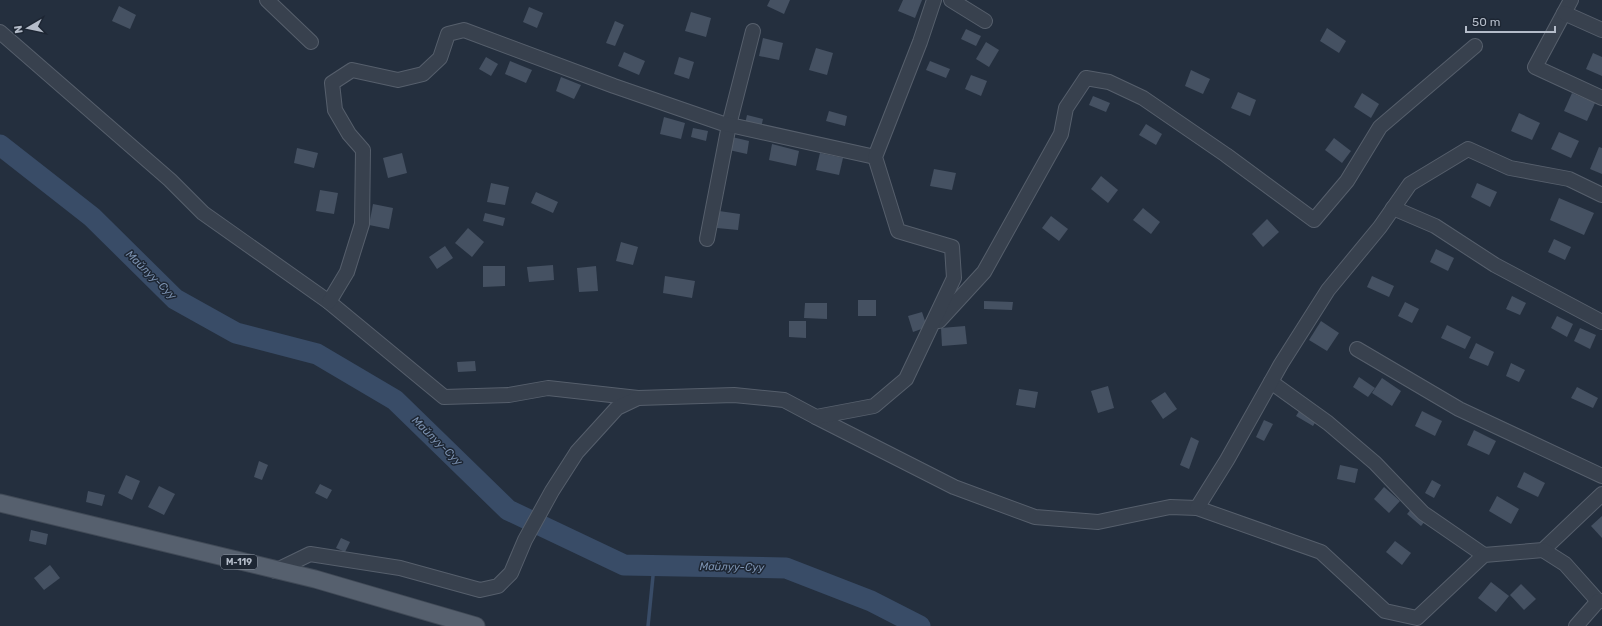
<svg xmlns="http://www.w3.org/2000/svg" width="1602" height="626" font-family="Rubik,sans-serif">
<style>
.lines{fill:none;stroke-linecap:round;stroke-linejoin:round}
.stream{stroke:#394c67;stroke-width:3.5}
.river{stroke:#394c67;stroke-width:21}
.building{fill:#455162}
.minor-casing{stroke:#565f6c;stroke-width:16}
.major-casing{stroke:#414a57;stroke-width:19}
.minor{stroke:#38414e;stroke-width:14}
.major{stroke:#56606e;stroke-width:17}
.labels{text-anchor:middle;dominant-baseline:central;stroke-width:3;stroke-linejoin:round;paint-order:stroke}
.shield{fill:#1d2633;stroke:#878f9c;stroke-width:1}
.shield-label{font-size:9px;font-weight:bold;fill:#b4bcc9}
.water-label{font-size:11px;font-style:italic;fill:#7c92b1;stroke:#1d2633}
</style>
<rect width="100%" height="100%" fill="#242f3e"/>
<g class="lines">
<!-- stream -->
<polyline class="stream" points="648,626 654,566"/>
<!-- river -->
<polyline class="river" points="0,145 92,217 175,299 236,333 317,354 395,400 508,510 624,565 786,568 871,601 920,626"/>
</g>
<!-- building -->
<g class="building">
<polygon points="770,0 790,0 784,14 767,6"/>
<polygon points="903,0 922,0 915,18 898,11"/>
<polygon points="119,6 136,15 130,29 112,21"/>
<polygon points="529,7 543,13 537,28 523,22"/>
<polygon points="691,12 711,18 706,37 685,31"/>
<polygon points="615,21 624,25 615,46 606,43"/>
<polygon points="1327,28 1346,41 1339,53 1320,41"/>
<polygon points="966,29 981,36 976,46 961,39"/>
<polygon points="763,38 783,43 779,60 759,56"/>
<polygon points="986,42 999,50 989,67 976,59"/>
<polygon points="816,48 833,53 827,75 809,70"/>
<polygon points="624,52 645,61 639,75 618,66"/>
<polygon points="1593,53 1602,57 1602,76 1586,69"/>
<polygon points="486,57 498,64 491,76 479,69"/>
<polygon points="679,57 694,62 689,79 674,74"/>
<polygon points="510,61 532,70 526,83 505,74"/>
<polygon points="930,61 950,69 946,78 926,70"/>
<polygon points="1191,70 1210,79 1203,94 1185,86"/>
<polygon points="971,75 987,81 981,96 965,89"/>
<polygon points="561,77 581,85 574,99 556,91"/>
<polygon points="1238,92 1256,100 1250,116 1231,108"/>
<polygon points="1362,93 1379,104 1371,118 1354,107"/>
<polygon points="1572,93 1595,103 1587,121 1564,111"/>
<polygon points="1093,96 1110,103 1106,112 1089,105"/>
<polygon points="829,111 847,116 845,126 826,121"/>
<polygon points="1519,113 1540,123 1532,140 1511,131"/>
<polygon points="747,115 763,119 761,128 745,124"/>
<polygon points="664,117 685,123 681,139 660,134"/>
<polygon points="1146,124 1162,134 1156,145 1139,135"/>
<polygon points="693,128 708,131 706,141 691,137"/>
<polygon points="1559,132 1579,141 1571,158 1551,149"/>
<polygon points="732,137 749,141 747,154 729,150"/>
<polygon points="1334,138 1351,151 1342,163 1325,150"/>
<polygon points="772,144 799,151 796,166 769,160"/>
<polygon points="1599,147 1602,148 1602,174 1590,169"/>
<polygon points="297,148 318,153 314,168 294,163"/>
<polygon points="402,153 407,173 388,178 383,158"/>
<polygon points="820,153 843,158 839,175 816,170"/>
<polygon points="934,169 956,173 952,190 930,186"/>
<polygon points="1101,176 1118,190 1108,203 1091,189"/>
<polygon points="491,183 509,187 505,205 487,202"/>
<polygon points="1477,183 1497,192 1490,207 1471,197"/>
<polygon points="320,190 338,193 334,214 316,211"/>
<polygon points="536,192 558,202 553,213 531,203"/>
<polygon points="1559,198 1594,213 1584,235 1550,220"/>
<polygon points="373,204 393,208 389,229 369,225"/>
<polygon points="1143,208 1160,222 1151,234 1133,220"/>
<polygon points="719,211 740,214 738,230 717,228"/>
<polygon points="485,213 505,218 503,226 483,221"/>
<polygon points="1051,216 1068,229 1059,241 1042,228"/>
<polygon points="1267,219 1279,232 1263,247 1252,234"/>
<polygon points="468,228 484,242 472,257 455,243"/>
<polygon points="1554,239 1571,247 1565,260 1548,252"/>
<polygon points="621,242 638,247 633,265 616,261"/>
<polygon points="445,246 453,258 437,269 429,257"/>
<polygon points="1436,249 1454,258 1448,271 1430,262"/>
<polygon points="553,265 554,280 529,282 527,267"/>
<polygon points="483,266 505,266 505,286 483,287"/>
<polygon points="596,266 598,291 579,292 577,268"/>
<polygon points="665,276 695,281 692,298 663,293"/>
<polygon points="1372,276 1394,286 1389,297 1367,287"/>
<polygon points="1512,296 1526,303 1520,315 1506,309"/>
<rect x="858" y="300" width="18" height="16"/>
<polygon points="984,301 1013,302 1012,310 984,309"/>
<polygon points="1405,302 1419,309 1412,323 1398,316"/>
<polygon points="805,303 827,303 827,319 804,318"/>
<polygon points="922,312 927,327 913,332 908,316"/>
<polygon points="1557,316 1573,324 1567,337 1551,328"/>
<polygon points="789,321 806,321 806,338 789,337"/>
<polygon points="1321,321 1339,333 1327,351 1309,340"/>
<polygon points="1447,325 1471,337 1465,349 1441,338"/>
<polygon points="965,326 967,344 942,346 941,328"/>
<polygon points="1580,328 1596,335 1590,349 1574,341"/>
<polygon points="1476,343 1494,352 1488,366 1469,358"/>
<polygon points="475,361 476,371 458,372 457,362"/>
<polygon points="1511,363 1525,370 1519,382 1506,376"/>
<polygon points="1359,377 1375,388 1368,397 1353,387"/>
<polygon points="1382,378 1401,391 1392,406 1372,393"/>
<polygon points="1108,386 1114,408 1098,413 1091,391"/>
<polygon points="1577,387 1598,398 1593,408 1571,398"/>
<polygon points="1019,389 1038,392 1035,408 1016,405"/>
<polygon points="1165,392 1177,409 1163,419 1151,401"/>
<polygon points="1301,408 1318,418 1313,426 1296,416"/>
<polygon points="1422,411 1442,421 1435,436 1415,426"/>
<polygon points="1264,420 1273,424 1264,441 1256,437"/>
<polygon points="1474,430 1496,441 1489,455 1467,445"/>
<polygon points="1191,437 1199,441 1189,469 1180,465"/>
<polygon points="259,461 268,465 262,480 254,477"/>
<polygon points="1340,465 1358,469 1355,483 1337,479"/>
<polygon points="1524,472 1545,483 1538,497 1517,487"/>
<polygon points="126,475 140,481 132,500 118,493"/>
<polygon points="1432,480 1441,485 1434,498 1425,493"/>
<polygon points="320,484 332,490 327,499 315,493"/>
<polygon points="159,486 175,494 164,515 148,507"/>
<polygon points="1384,487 1400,501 1389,513 1374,499"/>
<polygon points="88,491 105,495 102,506 86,502"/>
<polygon points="1497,496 1519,509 1511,524 1489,511"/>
<polygon points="1413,507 1427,519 1421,526 1407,514"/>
<polygon points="1602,516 1602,538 1591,526"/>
<polygon points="31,530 48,534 46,545 29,541"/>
<polygon points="341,538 350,542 345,552 336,548"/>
<polygon points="1395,541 1411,553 1402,565 1386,552"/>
<polygon points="50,565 60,578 44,590 34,578"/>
<polygon points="1491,582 1509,596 1496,612 1478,598"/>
<polygon points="1521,584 1536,599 1524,610 1510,595"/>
</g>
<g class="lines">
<defs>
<g id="minor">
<polyline points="267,0 311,42"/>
<polyline points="951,0 985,21"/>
<polyline points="1571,0 1535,67 1602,98"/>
<polyline points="1564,13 1602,30"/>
<polyline points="0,32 170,180 203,213 329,302 444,397 509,395 548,388 638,398"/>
<polyline points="1393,208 1435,226 1495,265 1602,322"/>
<polyline points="707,239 729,125 753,31"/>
<polyline points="329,302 347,272 362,224 363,150 349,134 335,110 332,83 352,70 398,80 423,74 440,58 448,34 464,30 614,86 721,123 875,157"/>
<polyline points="939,321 984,272 1061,134 1066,108 1086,78 1109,82 1143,98 1226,155 1314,220 1347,181 1380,127 1475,46"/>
<polyline points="1357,349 1459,409 1602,476"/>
<polyline points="1271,382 1328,423 1375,463 1423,513 1484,555"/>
<polyline points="816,417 954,487 1035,517 1098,522 1170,507 1197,508 1321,552 1385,611 1417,618 1484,555 1543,550 1602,494"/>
<polyline points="1197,508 1227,460 1281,364 1328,290 1380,227 1410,184 1468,149 1510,168 1569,179 1602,195"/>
<polyline points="1543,550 1565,564 1598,601"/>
<polyline points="275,571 310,554 400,568 480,590 498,586 511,573 525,540 552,491 577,452 617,408 638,398 734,395 784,400 816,417 874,406 906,379 954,278 952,247 898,231 875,157 920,42 934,0"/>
<polyline points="1576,626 1598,601 1602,601"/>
</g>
<polyline id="major" points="0,503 315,579 476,626"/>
</defs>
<!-- minor casing -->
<use href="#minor" class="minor-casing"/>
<!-- major casing -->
<use href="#major" class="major-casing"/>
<!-- minor -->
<use href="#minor" class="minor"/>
<!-- major -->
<use href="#major" class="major"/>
</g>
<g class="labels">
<!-- shield labels -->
<rect class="shield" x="221" y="555" width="36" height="14" rx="3"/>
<g class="shield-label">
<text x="239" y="562">М-119</text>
</g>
<!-- water labels -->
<g class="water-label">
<text transform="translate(151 275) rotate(44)">Майлуу-Суу</text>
<text transform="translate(437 441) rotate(44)">Майлуу-Суу</text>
<text transform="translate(732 567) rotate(1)">Майлуу-Суу</text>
</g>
</g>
<!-- north arrow -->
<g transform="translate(28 28) rotate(261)" stroke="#1d2633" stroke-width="3" paint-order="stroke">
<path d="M0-3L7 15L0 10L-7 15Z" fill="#b4bcc9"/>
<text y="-6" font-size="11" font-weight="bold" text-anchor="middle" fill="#b4bcc9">N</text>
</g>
<!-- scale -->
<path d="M1466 26v6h89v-6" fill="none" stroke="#b4bcc9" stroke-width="2"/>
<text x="1472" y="26" font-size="12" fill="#b4bcc9" stroke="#1d2633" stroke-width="3" paint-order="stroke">50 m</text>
</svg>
